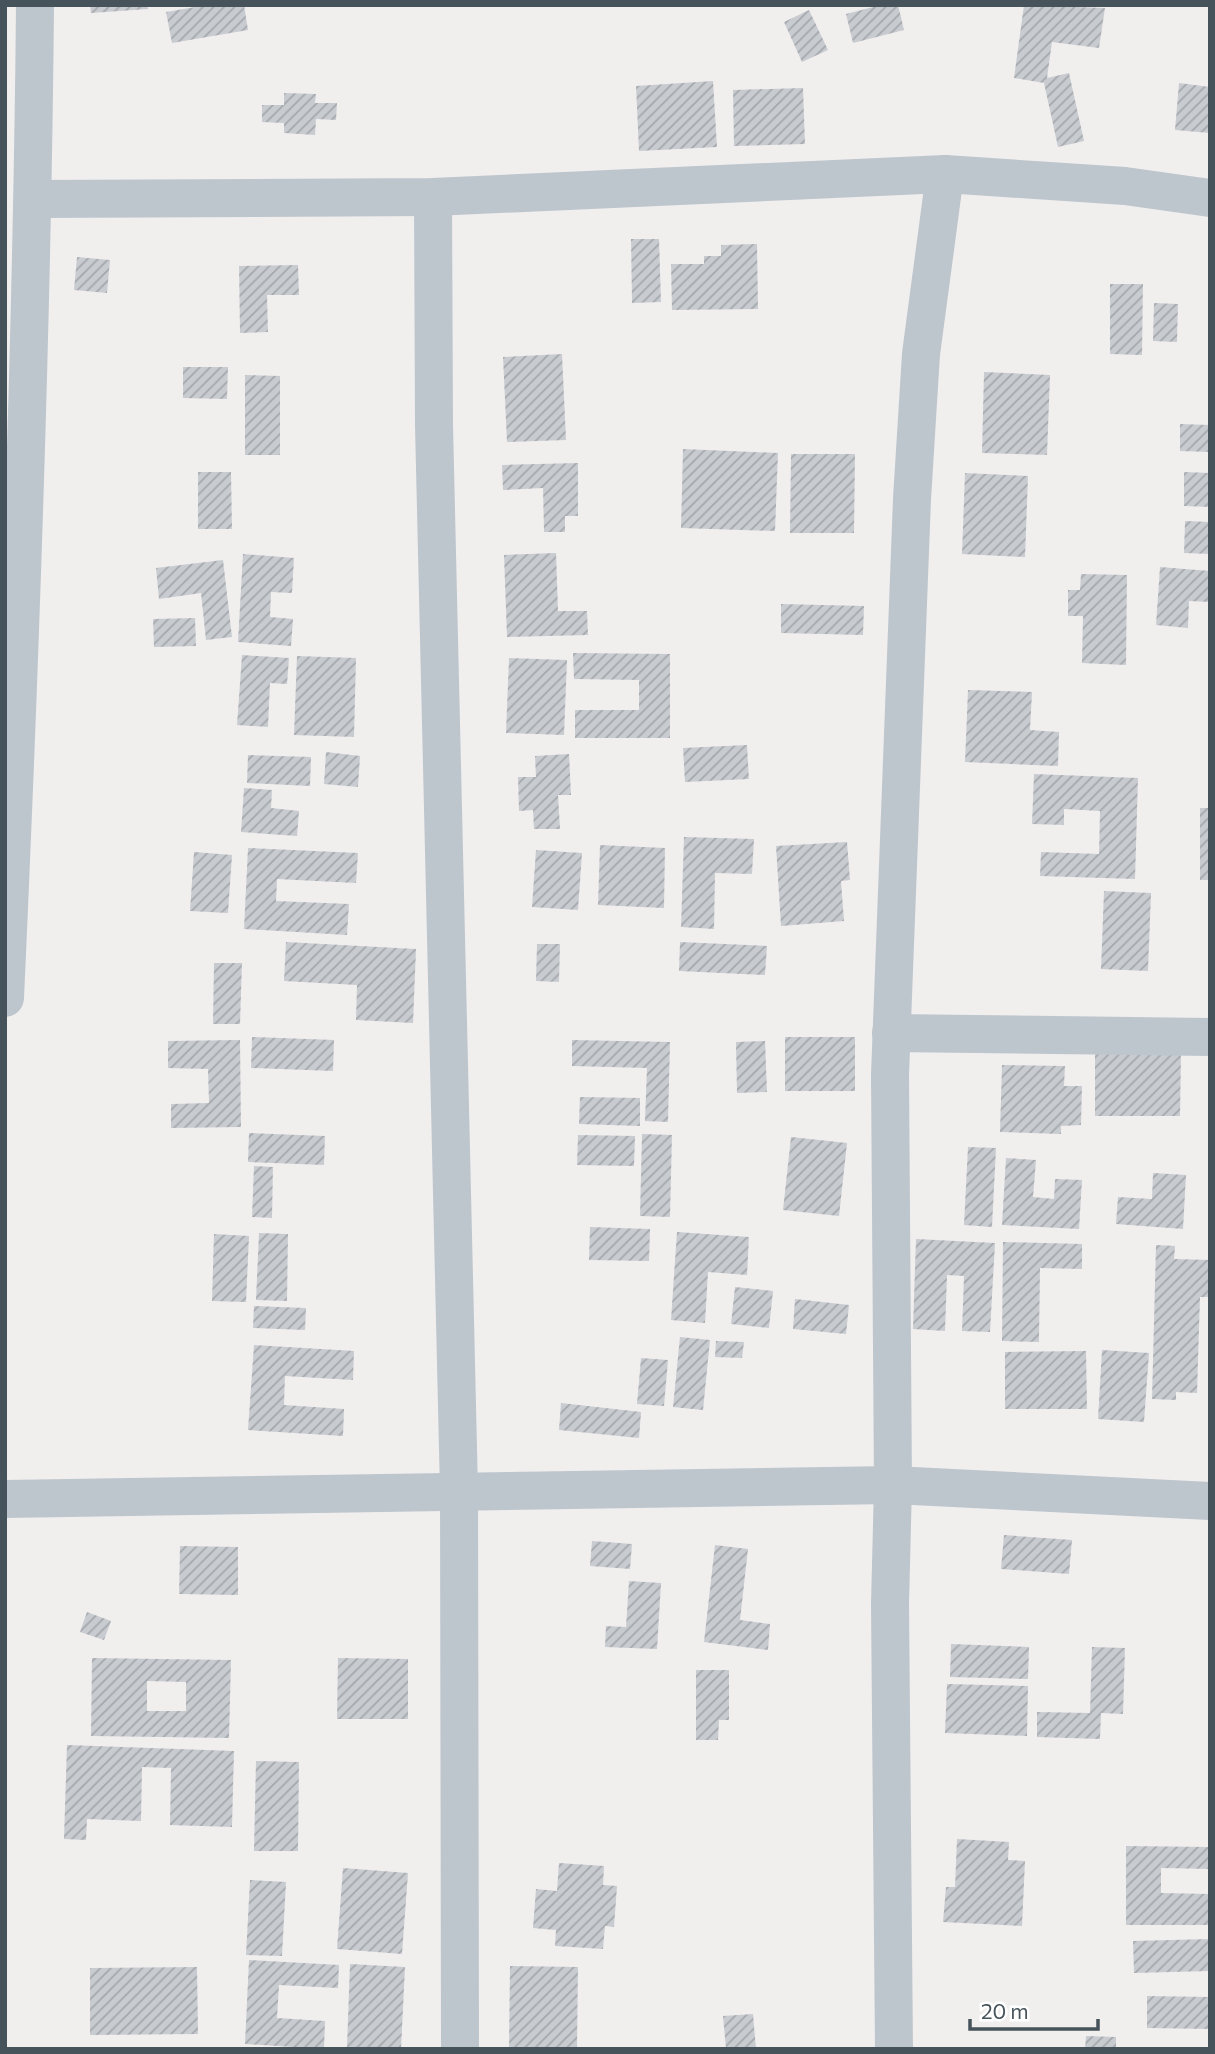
<svg xmlns="http://www.w3.org/2000/svg" width="1215" height="2054" font-family="Commissioner,sans-serif">
<style>
.building{fill:url(#building-hatch);fill-rule:evenodd}
.lines{fill:none;stroke-linecap:round;stroke-linejoin:round}
.minor{stroke:#bdc6cd;stroke-width:38}
</style>
<defs>
<pattern id="building-hatch" width="6" height="6" patternUnits="userSpaceOnUse" patternTransform="scale(1.75)"><rect width="6" height="6" fill="#c8ccd1"/><path d="M-1 1l2-2M0 6l6-6M5 7l2-2" fill="none" stroke="#a4a8ad"/></pattern>
</defs>
<rect width="100%" height="100%" fill="#f1eeee"/>
<!-- building -->
<g class="building">
<polygon points="90,5 147,5 148,9 91,13"/>
<polygon points="207,5 244,5 248,30 172,43 166,12"/>
<polygon points="881,5 898,5 904,30 853,43 846,14"/>
<polygon points="1024,5 1105,8 1099,48 1052,42 1047,78 1069,73 1084,141 1058,147 1044,83 1014,78"/>
<polygon points="809,10 828,50 802,62 784,22"/>
<polygon points="713,81 717,147 639,151 636,86"/>
<polygon points="1179,83 1210,87 1210,133 1175,130"/>
<polygon points="803,88 805,144 734,146 733,90"/>
<polygon points="284,93 316,94 315,103 337,103 336,120 316,119 315,135 284,133 284,123 262,122 262,105 284,105"/>
<polygon points="631,239 659,239 661,302 632,303"/>
<polygon points="757,244 758,309 672,310 671,264 704,264 704,256 721,256 721,245"/>
<polygon points="77,257 110,260 107,293 74,290"/>
<polygon points="298,265 299,295 267,295 268,332 240,333 239,266"/>
<polygon points="1110,284 1143,284 1142,355 1110,354"/>
<polygon points="1154,303 1178,304 1177,342 1153,341"/>
<polygon points="562,354 566,440 507,442 503,357"/>
<polygon points="183,367 228,367 227,399 183,398"/>
<polygon points="984,372 1050,375 1047,455 982,453"/>
<polygon points="245,375 280,376 280,455 245,455"/>
<polygon points="1180,424 1210,425 1210,452 1180,451"/>
<polygon points="683,449 778,453 775,531 681,528"/>
<polygon points="791,454 855,454 854,533 790,533"/>
<polygon points="578,463 578,516 565,516 565,532 544,532 543,488 503,490 502,465"/>
<polygon points="198,472 231,472 232,529 198,529"/>
<polygon points="1184,472 1210,473 1210,507 1184,506"/>
<polygon points="965,473 1028,476 1025,557 962,554"/>
<polygon points="1185,521 1210,522 1210,554 1184,553"/>
<polygon points="556,553 558,611 587,611 588,635 507,637 504,555"/>
<polygon points="243,554 294,558 292,593 271,592 270,617 293,619 291,646 238,642"/>
<polygon points="223,560 232,637 206,640 201,593 159,599 156,568"/>
<polygon points="1160,567 1210,571 1210,602 1189,601 1188,628 1156,625"/>
<polygon points="1081,574 1127,575 1126,665 1082,663 1083,616 1068,616 1068,590 1080,590"/>
<polygon points="781,604 864,606 863,635 781,633"/>
<polygon points="195,618 196,646 154,647 153,619"/>
<polygon points="573,653 670,654 670,738 575,738 575,710 639,710 639,680 574,679"/>
<polygon points="242,655 289,658 287,684 270,683 268,727 237,725"/>
<polygon points="297,656 356,658 354,737 294,735"/>
<polygon points="509,658 567,660 564,735 506,733"/>
<polygon points="968,690 1032,692 1030,730 1059,732 1058,766 965,762"/>
<polygon points="747,745 749,779 685,782 683,748"/>
<polygon points="326,752 360,756 358,787 324,784"/>
<polygon points="569,754 571,795 558,795 560,829 534,829 533,810 519,811 518,777 536,777 535,756"/>
<polygon points="248,755 311,757 310,786 247,783"/>
<polygon points="1034,774 1138,778 1135,879 1040,876 1041,852 1099,854 1100,811 1064,809 1064,825 1032,824"/>
<polygon points="244,788 272,790 271,808 299,811 297,836 241,832"/>
<rect x="1200" y="808" width="10" height="72"/>
<polygon points="684,837 754,839 752,874 715,873 714,929 681,927"/>
<polygon points="847,842 850,880 841,881 844,921 781,926 776,846"/>
<polygon points="600,845 665,848 664,908 598,905"/>
<polygon points="248,848 358,853 356,883 277,879 276,901 349,904 347,935 244,929"/>
<polygon points="536,850 582,853 578,910 532,907"/>
<polygon points="194,852 232,855 228,913 190,911"/>
<polygon points="1104,891 1151,893 1148,971 1101,969"/>
<polygon points="286,942 416,949 413,1023 356,1020 357,985 284,981"/>
<polygon points="680,942 767,946 765,975 679,971"/>
<polygon points="537,944 560,944 559,982 536,981"/>
<polygon points="214,963 242,963 240,1024 213,1024"/>
<polygon points="252,1037 334,1040 333,1071 251,1068"/>
<rect x="785" y="1037" width="70" height="54"/>
<polygon points="240,1040 241,1127 171,1128 171,1104 209,1103 208,1069 168,1068 168,1041"/>
<polygon points="572,1040 670,1042 668,1122 645,1121 647,1068 572,1066"/>
<polygon points="765,1041 767,1092 737,1093 736,1042"/>
<polygon points="1095,1054 1181,1054 1180,1116 1095,1116"/>
<polygon points="1002,1065 1065,1066 1064,1086 1082,1086 1081,1125 1061,1126 1061,1134 1000,1132"/>
<polygon points="580,1097 640,1098 640,1126 579,1124"/>
<polygon points="249,1133 325,1136 324,1165 248,1162"/>
<polygon points="642,1134 672,1135 670,1217 640,1216"/>
<polygon points="578,1135 635,1136 634,1166 577,1165"/>
<polygon points="791,1137 847,1143 839,1216 783,1210"/>
<polygon points="968,1147 996,1148 992,1227 964,1225"/>
<polygon points="1006,1158 1036,1160 1033,1197 1054,1199 1055,1179 1082,1180 1079,1229 1002,1225"/>
<polygon points="254,1166 273,1167 272,1218 252,1217"/>
<polygon points="1153,1173 1186,1175 1183,1229 1116,1224 1118,1197 1152,1199"/>
<polygon points="590,1227 650,1229 649,1261 589,1260"/>
<polygon points="677,1232 749,1237 747,1275 708,1272 705,1323 671,1320"/>
<polygon points="259,1233 288,1234 287,1301 256,1300"/>
<polygon points="214,1234 249,1236 246,1302 212,1301"/>
<polygon points="916,1239 995,1243 990,1332 962,1331 964,1276 947,1275 945,1331 913,1329"/>
<polygon points="1003,1242 1082,1244 1082,1269 1040,1268 1039,1342 1002,1341"/>
<polygon points="1156,1245 1175,1246 1174,1259 1210,1260 1210,1297 1200,1297 1197,1393 1176,1392 1176,1400 1152,1399"/>
<polygon points="735,1287 773,1291 769,1328 731,1324"/>
<polygon points="795,1299 849,1305 846,1334 793,1329"/>
<polygon points="254,1306 306,1308 305,1330 253,1328"/>
<polygon points="680,1337 710,1340 703,1410 673,1407"/>
<polygon points="716,1341 744,1342 742,1358 715,1357"/>
<polygon points="254,1345 354,1351 353,1380 285,1376 284,1405 344,1409 343,1436 248,1430"/>
<polygon points="1102,1350 1149,1353 1144,1422 1098,1419"/>
<polygon points="1086,1351 1087,1409 1005,1409 1005,1352"/>
<polygon points="641,1358 668,1360 664,1406 637,1404"/>
<polygon points="561,1403 641,1412 639,1438 559,1430"/>
<polygon points="1004,1535 1072,1540 1069,1574 1001,1569"/>
<polygon points="592,1541 632,1544 630,1569 590,1566"/>
<polygon points="715,1545 748,1549 740,1620 770,1624 768,1650 704,1642"/>
<polygon points="180,1546 238,1547 238,1595 179,1594"/>
<polygon points="629,1581 661,1583 657,1649 605,1647 606,1626 626,1627"/>
<polygon points="87,1612 111,1621 104,1640 80,1632"/>
<polygon points="951,1644 1029,1647 1028,1679 950,1677"/>
<polygon points="1092,1647 1125,1648 1123,1714 1101,1713 1100,1739 1037,1737 1037,1712 1090,1713"/>
<path d="M92,1658L231,1660L229,1738L91,1736ZM147,1681L186,1682V1711H147Z"/>
<polygon points="338,1658 408,1659 408,1719 337,1719"/>
<polygon points="696,1670 729,1670 729,1720 719,1720 718,1740 696,1740"/>
<polygon points="947,1684 1028,1686 1027,1736 945,1733"/>
<polygon points="67,1745 234,1751 232,1827 170,1825 171,1768 142,1767 141,1821 87,1819 86,1840 64,1839"/>
<polygon points="256,1761 299,1762 298,1851 254,1851"/>
<polygon points="957,1839 1009,1842 1008,1860 1025,1861 1022,1926 943,1922 946,1887 955,1887"/>
<polygon points="1126,1846 1210,1847 1210,1869 1161,1868 1161,1893 1210,1894 1210,1925 1126,1925"/>
<polygon points="559,1863 604,1866 603,1885 617,1886 614,1927 605,1926 603,1949 555,1946 556,1930 533,1928 536,1889 557,1891"/>
<polygon points="343,1868 408,1873 402,1954 337,1949"/>
<polygon points="250,1880 286,1882 282,1956 246,1955"/>
<polygon points="1210,1939 1210,1971 1134,1973 1133,1941"/>
<polygon points="249,1960 339,1965 338,1988 279,1985 277,2018 325,2021 324,2049 245,2044"/>
<polygon points="350,1964 405,1967 401,2049 347,2047"/>
<polygon points="510,1966 578,1967 577,2049 509,2049"/>
<polygon points="197,1967 198,2034 90,2035 90,1968"/>
<polygon points="1147,1996 1210,1997 1210,2029 1147,2028"/>
<polygon points="753,2014 756,2049 726,2049 723,2016"/>
<polygon points="1086,2036 1116,2037 1116,2049 1085,2049"/>
</g>
<g class="lines">
<!-- minor -->
<g class="minor">
<polyline points="433,197 434,425 459,1491 460,2049"/>
<polyline points="33,199 433,197 945,174 1125,186 1210,198"/>
<path d="M5,998C20,667 32,336 35,5"/>
<polyline points="891,1033 1210,1037"/>
<polyline points="5,1499 893,1485 1210,1501"/>
<polyline points="894,2049 890,1604 893,1485 890,1075 912,499 921,354 945,174"/>
</g>
</g>
<!-- border -->
<rect width="1215" height="2054" fill="none" stroke="#47535b" stroke-width="14"/>
<!-- scale -->
<path d="M970 2019v10h128v-10" fill="none" stroke="#47535b" stroke-width="3.5"/>
<text x="981" y="2019" font-size="21" fill="#47535b" stroke="#ffffff" stroke-width="5" paint-order="stroke">20 m</text>
</svg>
